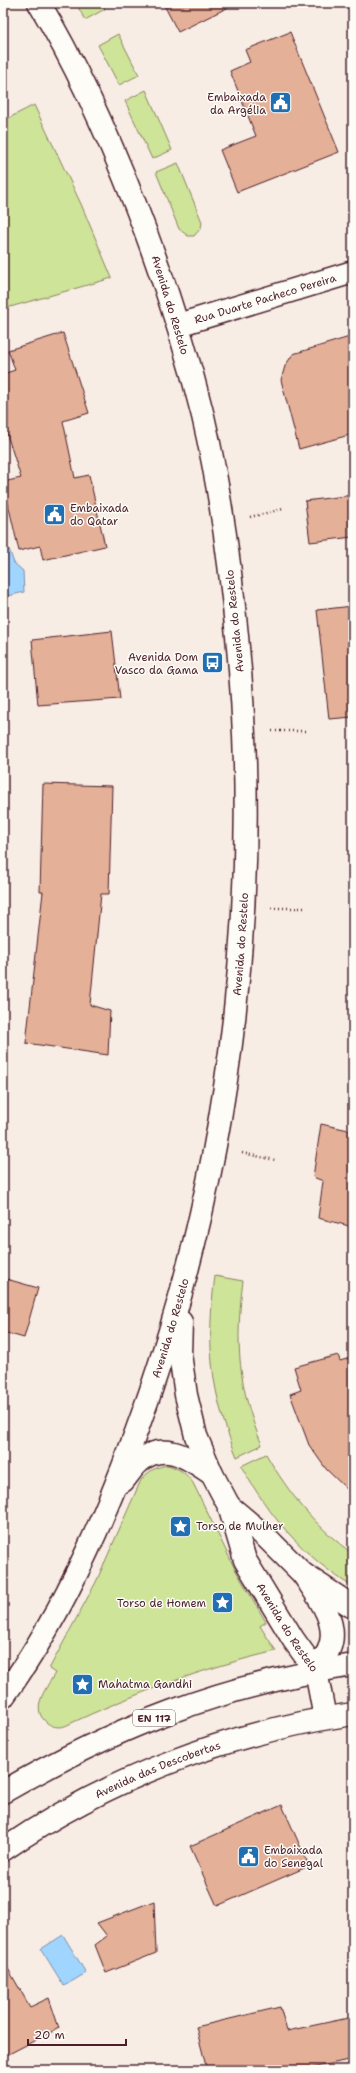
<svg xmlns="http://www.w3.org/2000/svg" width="356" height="2073" font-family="'Shantell Sans',sans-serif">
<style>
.green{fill:#cde499;stroke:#8c8262}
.water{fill:#a0d5ff;stroke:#7e8caa}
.building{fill:#e4b098;stroke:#4a1f2b}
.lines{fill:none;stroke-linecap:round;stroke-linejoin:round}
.street-casing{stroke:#4a1f2b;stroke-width:25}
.secondary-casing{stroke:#4a1f2b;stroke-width:25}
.primary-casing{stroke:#4a1f2b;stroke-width:25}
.path{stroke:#4a1f2b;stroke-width:2.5;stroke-dasharray:1 3;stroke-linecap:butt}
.street{stroke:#fdfcf7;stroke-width:22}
.secondary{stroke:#fdfcf7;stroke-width:22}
.primary{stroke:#fdfcf7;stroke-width:22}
.labels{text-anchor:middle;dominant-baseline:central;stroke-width:3;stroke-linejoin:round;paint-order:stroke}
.shield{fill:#fdfcf7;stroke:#806168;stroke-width:1}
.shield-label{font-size:10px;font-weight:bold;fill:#4a1f2b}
.poi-label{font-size:11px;fill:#4a1f2b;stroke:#fdfcf7;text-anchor:start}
.street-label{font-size:11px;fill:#4a1f2b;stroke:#fdfcf7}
</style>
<rect width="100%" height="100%" fill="#f8ede4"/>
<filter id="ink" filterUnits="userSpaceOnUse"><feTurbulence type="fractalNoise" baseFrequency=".025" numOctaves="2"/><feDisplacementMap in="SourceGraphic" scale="8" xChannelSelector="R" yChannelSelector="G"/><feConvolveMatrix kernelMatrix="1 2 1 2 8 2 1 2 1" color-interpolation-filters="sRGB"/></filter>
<g filter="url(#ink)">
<!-- green -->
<g class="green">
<polygon points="76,3 102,3 105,9 85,20"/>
<polygon points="118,34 139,75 119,85 98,45"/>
<polygon points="146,90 172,150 152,159 125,101"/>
<polygon points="34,105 81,204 112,278 3,309 3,121"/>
<polygon points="178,163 202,222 201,228 194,236 188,236 179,229 156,172"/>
<path d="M215,1276L243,1281C235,1343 238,1387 262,1445L237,1457C210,1392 206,1344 215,1276Z"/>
<path d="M266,1454C289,1494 316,1527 353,1554V1587C304,1557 269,1516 241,1466Z"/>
<path d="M168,1465C180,1469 186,1473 193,1483L235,1569L266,1622L260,1626L276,1651C203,1668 133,1694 65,1726C58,1728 51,1727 45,1721C30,1707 48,1686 55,1673L49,1669L96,1582L141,1480C149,1471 155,1467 168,1465Z"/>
</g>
<!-- water -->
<g class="water">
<polygon points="9,549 14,563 23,571 24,592 8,596 3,579 3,551"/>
<polygon points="63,1935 86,1973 64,1986 41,1949"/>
</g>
<!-- building -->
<g class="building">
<polygon points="163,3 237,3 178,32"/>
<polygon points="290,32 339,152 237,192 220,150 256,136 230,71 250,62 245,50"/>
<polygon points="63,333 89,413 63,421 75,478 89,475 105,546 43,560 40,546 19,551 3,482 21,478 3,422 3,374 15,370 8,350"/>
<polygon points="353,336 353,434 299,449 281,380 285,366 293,354"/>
<polygon points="353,495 353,537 310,542 305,501"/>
<polygon points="353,606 353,717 329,719 317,610"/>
<polygon points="112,631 120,699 38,705 32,640"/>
<polygon points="43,784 112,786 109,894 101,894 90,1005 110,1011 108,1055 26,1043 43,892 40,892"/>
<polygon points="321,1124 353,1131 353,1227 318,1218 323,1181 313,1177"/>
<polygon points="3,1278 38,1288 24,1338 3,1332"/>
<polygon points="338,1355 340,1361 353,1357 353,1495 326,1469 309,1445 290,1394 301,1390 294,1367"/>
<polygon points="282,1805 309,1866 217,1906 190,1846"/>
<polygon points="154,1901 156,1953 106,1973 95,1945 107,1936 97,1923"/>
<polygon points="3,1960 30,2007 49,1998 59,2028 3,2057"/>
<polygon points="280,2007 287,2031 353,2017 353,2059 302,2070 207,2070 196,2027"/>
</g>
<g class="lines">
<defs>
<g id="street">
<path id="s1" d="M178,325L353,272"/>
</g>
<g id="secondary">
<path id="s2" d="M181,1322L180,1354L186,1395L196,1436L212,1474L229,1506L245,1560L293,1639L316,1671C320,1664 326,1657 329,1649C340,1623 317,1595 303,1574"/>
<path d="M123,1481C128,1475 133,1467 139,1462C164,1439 190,1459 212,1474"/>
<polyline points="229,1506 266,1537 303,1574 353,1607"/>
<path id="s3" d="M3,1697C68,1608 114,1497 150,1393C233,1151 262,891 237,636C230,563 220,488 203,416C185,344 162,273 135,204C108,135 77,66 39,3"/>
</g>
<g id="primary">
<polyline points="316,1671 325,1718"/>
<path d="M3,1792C117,1726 223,1685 353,1665"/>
<path id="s4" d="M3,1850C107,1779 228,1732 353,1714"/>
</g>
</defs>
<!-- street casing -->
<use href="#street" class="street-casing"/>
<!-- secondary casing -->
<use href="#secondary" class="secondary-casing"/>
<!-- primary casing -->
<use href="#primary" class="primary-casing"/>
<!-- path -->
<g class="path">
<polyline points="250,517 283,509"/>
<polyline points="272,731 306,731"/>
<polyline points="271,908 305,908"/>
<polyline points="242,1153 275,1160"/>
</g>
<!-- street -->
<use href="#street" class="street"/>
<!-- secondary -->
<use href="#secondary" class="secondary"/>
<!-- primary -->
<use href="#primary" class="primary"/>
</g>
</g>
<!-- icons -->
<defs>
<symbol id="civic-square" viewBox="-11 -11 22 22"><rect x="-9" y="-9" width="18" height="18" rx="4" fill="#1f6fb2" stroke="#fdfcf7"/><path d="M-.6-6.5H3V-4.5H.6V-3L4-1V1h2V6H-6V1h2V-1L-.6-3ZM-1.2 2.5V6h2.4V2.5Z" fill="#fff"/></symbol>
<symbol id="bus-square" viewBox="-11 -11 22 22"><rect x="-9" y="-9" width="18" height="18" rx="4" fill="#1f6fb2" stroke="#fdfcf7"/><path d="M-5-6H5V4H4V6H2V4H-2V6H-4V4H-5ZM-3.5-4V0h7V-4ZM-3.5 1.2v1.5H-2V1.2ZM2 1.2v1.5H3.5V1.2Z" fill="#fff"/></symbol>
<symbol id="sight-square" viewBox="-11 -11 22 22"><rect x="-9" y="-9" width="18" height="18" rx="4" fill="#1f6fb2" stroke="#fdfcf7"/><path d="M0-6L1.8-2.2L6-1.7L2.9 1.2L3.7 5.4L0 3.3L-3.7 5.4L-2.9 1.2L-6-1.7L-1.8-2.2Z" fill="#fff"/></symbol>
</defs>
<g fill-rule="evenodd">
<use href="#civic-square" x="268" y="90" width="25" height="25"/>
<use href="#civic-square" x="42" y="502" width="25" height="25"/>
<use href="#bus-square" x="200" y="650" width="25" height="25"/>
<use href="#sight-square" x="168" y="1514" width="25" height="25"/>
<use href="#sight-square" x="210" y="1590" width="25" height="25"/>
<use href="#sight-square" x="70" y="1672" width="25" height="25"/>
<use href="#civic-square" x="236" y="1844" width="25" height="25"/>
</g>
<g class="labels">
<!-- shield labels -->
<rect class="shield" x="133" y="1710" width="42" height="16" rx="3"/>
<g class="shield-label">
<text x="154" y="1718">EN 117</text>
</g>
<!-- poi labels -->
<g class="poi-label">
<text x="266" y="97" text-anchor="end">Embaixada<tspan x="266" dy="13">da Argélia</tspan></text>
<text x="70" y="508">Embaixada<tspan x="70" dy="13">do Qatar</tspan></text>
<text x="198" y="657" text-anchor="end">Avenida Dom<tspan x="198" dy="13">Vasco da Gama</tspan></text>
<text x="196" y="1526">Torso de Mulher</text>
<text x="206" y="1603" text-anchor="end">Torso de Homem</text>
<text x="98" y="1684">Mahatma Gandhi</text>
<text x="264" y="1850">Embaixada<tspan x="264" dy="13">do Senegal</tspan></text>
</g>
<!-- street labels -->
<g class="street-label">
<text stroke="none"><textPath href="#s1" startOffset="91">Rua Duarte Pacheco Pereira</textPath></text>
<text transform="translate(170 305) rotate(73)">Avenida do Restelo</text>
<text transform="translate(235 621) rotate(-96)">Avenida do Restelo</text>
<text stroke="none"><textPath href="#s3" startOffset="798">Avenida do Restelo</textPath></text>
<text stroke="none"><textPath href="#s3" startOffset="407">Avenida do Restelo</textPath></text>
<text stroke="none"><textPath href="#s2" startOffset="329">Avenida do Restelo</textPath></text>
<text stroke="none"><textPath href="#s4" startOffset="175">Avenida das Descobertas</textPath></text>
</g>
</g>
<!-- margin -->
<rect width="356" height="2073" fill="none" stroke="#fdfcf7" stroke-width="16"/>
<rect x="8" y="8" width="340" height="2057" fill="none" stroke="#4a1f2b" stroke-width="1.5" filter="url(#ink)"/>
<!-- scale -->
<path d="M28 2039v6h98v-6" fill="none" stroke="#4a1f2b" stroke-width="2"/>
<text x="34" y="2039" font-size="12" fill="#4a1f2b" stroke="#fdfcf7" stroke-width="3" paint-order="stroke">20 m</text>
</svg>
